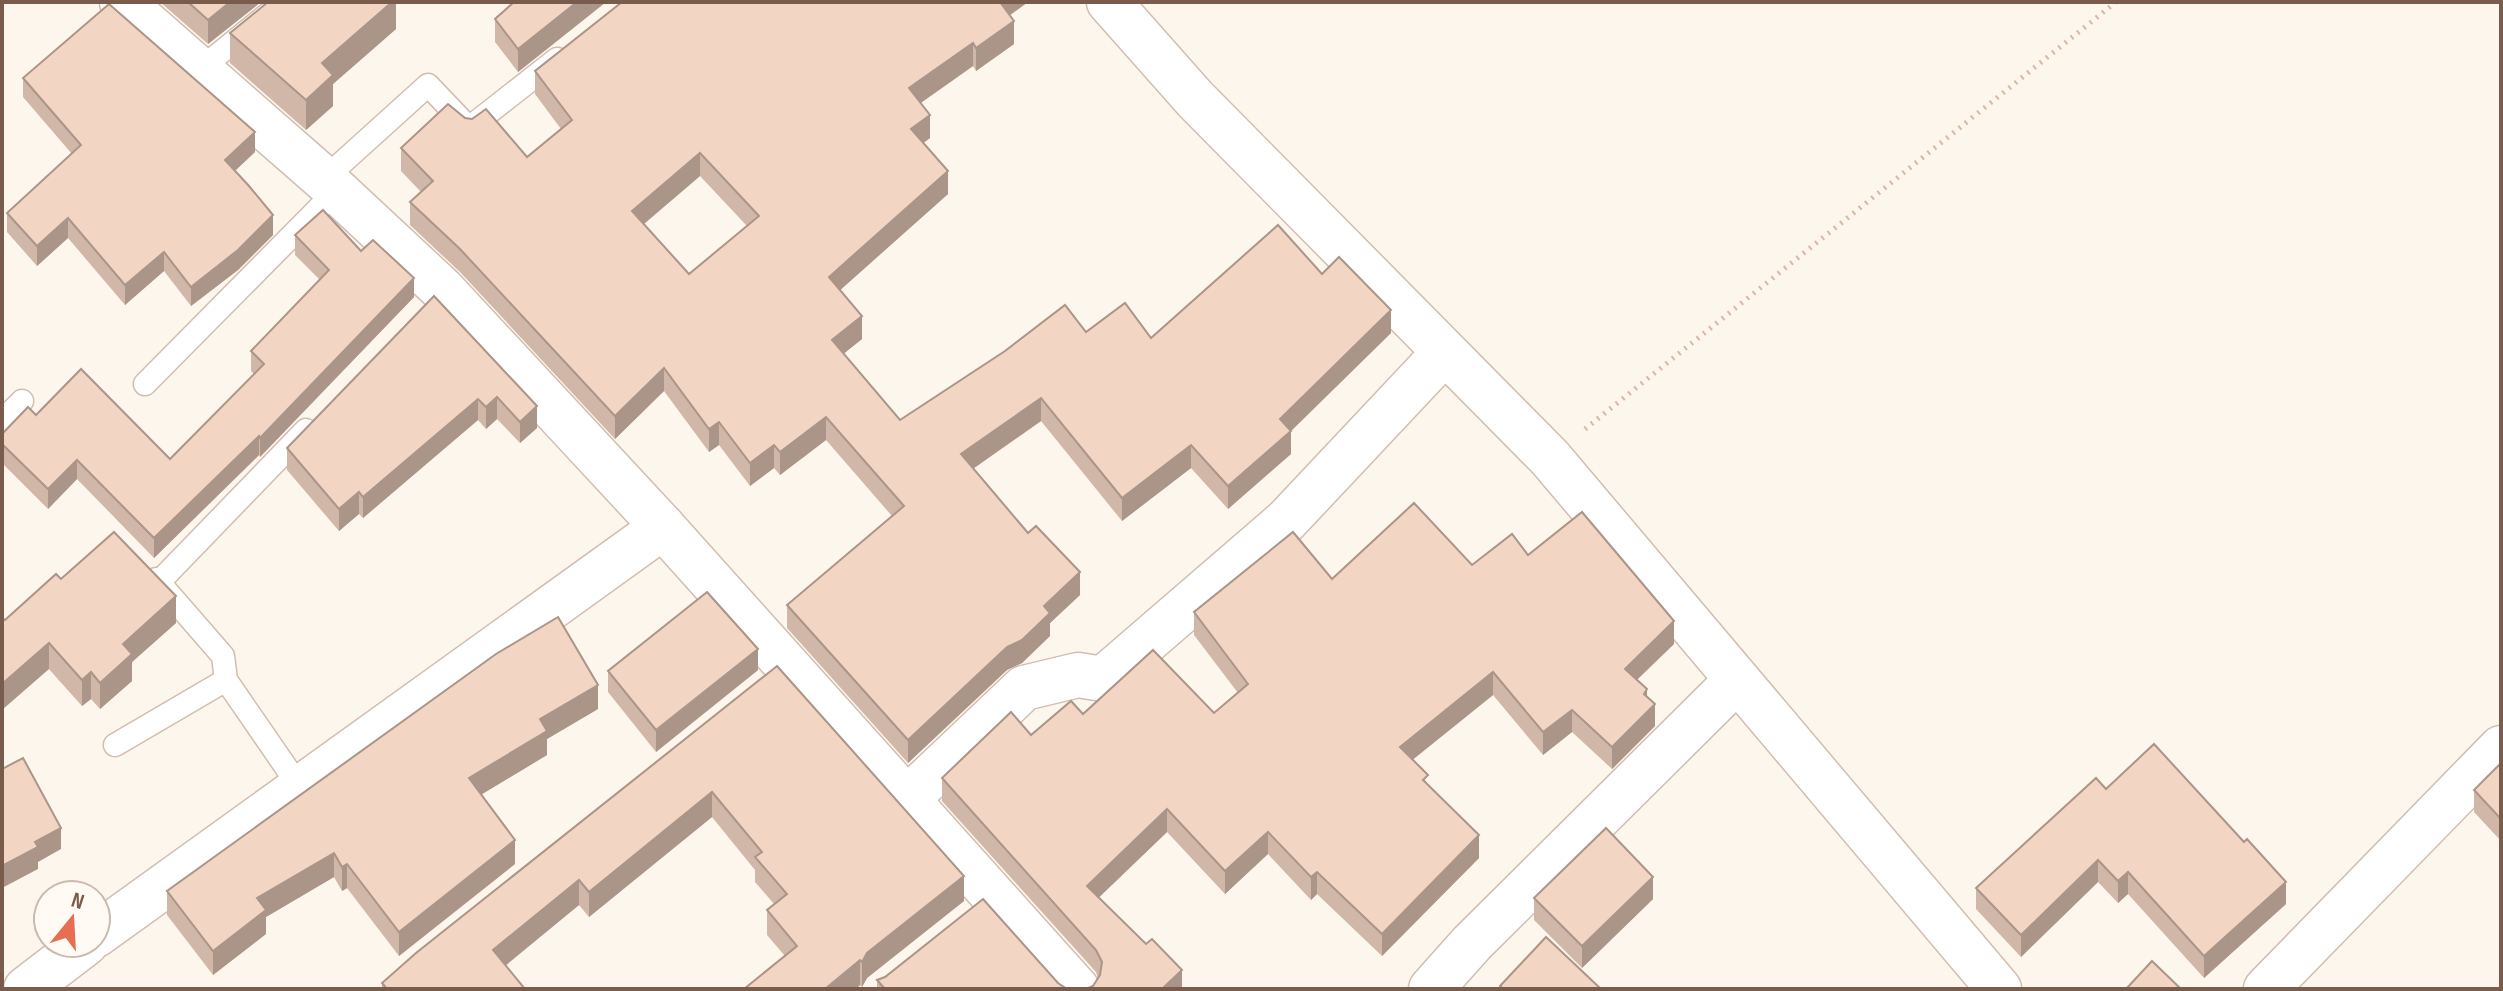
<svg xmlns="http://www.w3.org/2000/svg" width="2503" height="991" font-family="'Sofia Sans Condensed',sans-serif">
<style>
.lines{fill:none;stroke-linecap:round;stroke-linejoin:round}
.service-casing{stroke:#d1beb0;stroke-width:25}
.minor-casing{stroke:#d1beb0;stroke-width:47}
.path{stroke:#d9b8a5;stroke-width:5;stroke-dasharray:2 6;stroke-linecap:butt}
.service{stroke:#fff;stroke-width:22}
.minor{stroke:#fff;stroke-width:44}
.wall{fill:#d1b7a8;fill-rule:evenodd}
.shaded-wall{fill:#aa9588}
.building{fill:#f3d5c3;stroke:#aa9588;stroke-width:2;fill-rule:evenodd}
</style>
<rect width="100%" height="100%" fill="#fdf6ec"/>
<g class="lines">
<defs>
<g id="service">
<polyline points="199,70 283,2"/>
<polyline points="324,179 428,85 469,128 557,59"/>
<polyline points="145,384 336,191"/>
<polyline points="2,421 22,401"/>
<polyline points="156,579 223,656 226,680 301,789"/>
<polyline points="159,582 306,430"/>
<polyline points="115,745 226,680"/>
</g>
<g id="minor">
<polyline points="122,2 324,179 442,289 663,527 1077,989"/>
<polyline points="1109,2 1195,99 1550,458 1999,989"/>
<polyline points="908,798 1024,688 1078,675 1103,679 1286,521 1444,353"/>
<polyline points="96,935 663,527"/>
<polyline points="26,989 86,943"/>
<polyline points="1431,989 1472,943 1737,680"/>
<polyline points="2266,989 2501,748"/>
</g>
</defs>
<!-- service casing -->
<use href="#service" class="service-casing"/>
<!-- minor casing -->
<use href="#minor" class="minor-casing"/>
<!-- path -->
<polyline class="path" points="1585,429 2116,2"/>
<!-- service -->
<use href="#service" class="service"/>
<!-- minor -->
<use href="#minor" class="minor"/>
</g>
<!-- wall -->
<g class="wall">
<polygon points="160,2 261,2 208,44"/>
<polygon points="396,2 396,29 333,84 333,106 306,130 230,63 230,33"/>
<polygon points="514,2 606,2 518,72 495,42 495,19"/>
<path d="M622,2H1028L1010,15L1014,44L976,71L973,66L921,103L930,138L923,143L948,194L840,290L862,339L843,354L900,420L1086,332L1151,338L1322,274L1391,333L1291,431V454L1228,509L1191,468L1122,521L1041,421L973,469L1080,595L1050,623V636L1022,663L1007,670L908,763L787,628V605L892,516L826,440L780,475L774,468L750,486L719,445L709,452L664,391L615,439L460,272L410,225V202L421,192L401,171V148L465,118L527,157L561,129L535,94V71ZM700,176L747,226L689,274L644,224Z"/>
<polygon points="23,78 255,152 235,171 273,235 238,270 191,306 164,271 125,305 68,238 37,266 7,232 7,213 72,154 23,97"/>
<polygon points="295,235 361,251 414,297 260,457 259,455 154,558 77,479 48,509 2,463 2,434 36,415 170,459 254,374 251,371 251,351 320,280 295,255"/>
<polygon points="434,296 537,428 520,443 497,419 486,429 478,420 363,518 359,514 339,531 287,470 287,448"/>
<polygon points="1528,555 1674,644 1637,680 1647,697 1655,726 1612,769 1572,732 1543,755 1493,695 1413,759 1428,785 1479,858 1382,956 1317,894 1311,900 1268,854 1225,894 1167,832 1098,898 1182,989 1093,986 1098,978 1096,972 942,801 942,778 1083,714 1214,713 1238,693 1194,635 1194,612 1332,579 1472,565"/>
<polygon points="61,579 176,623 132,662 132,681 100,709 91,699 82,706 5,620"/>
<polygon points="777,666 964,901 867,978 862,987 860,985 856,989 744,989 785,956 767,935 767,910 774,904 755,882 755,870 712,817 589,917 579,905 505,965 525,989 382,989 382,983"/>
<polygon points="758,670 656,752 608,692 608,671"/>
<polygon points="598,709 547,739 547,755 482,794 515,864 399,956 347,888 342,891 334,877 266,917 266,934 213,975 167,915 167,891"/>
<polygon points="2501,763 2501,841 2474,812 2474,790"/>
<polygon points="2106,789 2286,904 2204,978 2128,894 2118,903 2098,882 2021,957 1976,909 1976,888"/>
<polygon points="1534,898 1653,899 1582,968 1534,920"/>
<polygon points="877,980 1058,983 1067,989 877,989"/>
</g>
<!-- shaded-wall -->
<g class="shaded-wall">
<polygon points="230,2 261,2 208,44 208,20"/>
<polygon points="392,2 396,2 396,29 333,84 333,106 306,130 306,100 322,63"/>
<polygon points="577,2 606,2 518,72 518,49"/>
<polygon points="999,2 1028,2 999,23"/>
<polygon points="1014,21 1014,44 976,71 976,48"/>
<polygon points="973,43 973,66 909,111 909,88"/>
<polygon points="930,115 930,138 911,152 911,129"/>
<polygon points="255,132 255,152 225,180 225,160"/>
<polygon points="700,153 700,176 632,234 632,211"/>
<polygon points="948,171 948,194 829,300 829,277"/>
<polygon points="273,215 273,235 238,270 191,306 191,287"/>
<polygon points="68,218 68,238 37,266 37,246"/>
<polygon points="164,252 164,271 125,305 125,285"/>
<polygon points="414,278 414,297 260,457 260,438"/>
<polygon points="1391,310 1391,333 1291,431 1291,454 1228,509 1228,486 1280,419"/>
<polygon points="862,316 862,339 832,363 832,340"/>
<polygon points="664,368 664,391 615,439 615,416"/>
<polygon points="497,397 497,419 486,429 486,407"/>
<polygon points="1041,398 1041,421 961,477 961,454"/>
<polygon points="478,399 478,420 363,518 363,497"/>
<polygon points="537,406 537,428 520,443 520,422"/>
<polygon points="826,417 826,440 780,475 780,452"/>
<polygon points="719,422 719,445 709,452 709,429"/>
<polygon points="259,436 259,455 154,558 154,538"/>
<polygon points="774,445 774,468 750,486 750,463"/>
<polygon points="1191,445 1191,468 1122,521 1122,498"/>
<polygon points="77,460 77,479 48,509 48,489"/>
<polygon points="359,492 359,514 339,531 339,509"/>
<polygon points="1080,572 1080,595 1050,623 1050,636 1022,663 1007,670 908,763 908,740"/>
<polygon points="176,596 176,623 132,662 132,681 100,709 100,683 123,644"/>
<polygon points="1674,621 1674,644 1625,691 1625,669"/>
<polygon points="49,643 49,669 2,710 2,684"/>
<polygon points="758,649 758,670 656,752 656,730"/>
<polygon points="91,672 91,699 82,706 82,680"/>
<polygon points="1493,672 1493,695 1400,770 1400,747"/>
<polygon points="598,685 598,709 547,739 547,755 469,802 469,778 540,719"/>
<polygon points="1647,689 1647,711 1655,704 1655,726 1612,769 1612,747"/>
<polygon points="1572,710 1572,732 1543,755 1543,732"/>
<polygon points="712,792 712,817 589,917 589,892"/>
<polygon points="1167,809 1167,832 1087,909 1087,886"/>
<polygon points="61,828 61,849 38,862 38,869 2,888 2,866 35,842"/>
<polygon points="1268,832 1268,854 1225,894 1225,871"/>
<polygon points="1479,835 1479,858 1382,956 1382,934"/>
<polygon points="515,840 515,864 399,956 399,932"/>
<polygon points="334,853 334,877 266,917 266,934 213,975 213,951 257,898"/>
<polygon points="2098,860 2098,882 2021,957 2021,935"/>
<polygon points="347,864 347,888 342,891 342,867"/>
<polygon points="1317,872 1317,894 1311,900 1311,877"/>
<polygon points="2128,872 2128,894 2118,903 2118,881"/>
<polygon points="964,876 964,901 867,978 862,987 862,962 867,953"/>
<polygon points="1653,877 1653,899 1582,968 1582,946"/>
<polygon points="579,880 579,905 493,976 493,950"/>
<polygon points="2286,882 2286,904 2204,978 2204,956"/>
<polygon points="860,960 860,985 856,989 825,989"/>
<polygon points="1182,970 1182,989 1162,989"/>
</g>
<!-- building -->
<g class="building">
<polygon points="188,2 230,2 208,20"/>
<polygon points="268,2 392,2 322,63 333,75 306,100 230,33"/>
<polygon points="514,2 577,2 518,49 495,19"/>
<path d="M622,2H1000L1014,21L976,48L973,43L909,88L930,115L911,129L948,171L829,277L862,316L832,340L900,420L1005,351L1065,305L1086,332L1125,303L1151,338L1278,225L1322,274L1339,257L1391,310L1280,419L1291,431L1228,486L1191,445L1122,498L1041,398L961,454L1028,533L1036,526L1080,572L1044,606L1050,613L1022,640L1007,647L908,740L787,605L904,506L826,417L780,452L774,445L750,463L719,422L709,429L664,368L615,416L460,249L410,202L433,181L401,148L448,104L465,118L472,119L486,109L527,157L572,120L535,71ZM700,153L759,216L689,274L632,211Z"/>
<polygon points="109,4 255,132 225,160 249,186 273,215 238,250 191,287 164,252 125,285 68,218 37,246 7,213 81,145 23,78"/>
<polygon points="323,210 361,251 373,240 414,278 260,438 259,436 154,538 77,460 48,489 2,444 2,434 28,407 36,415 81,369 170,459 264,364 251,351 329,270 295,235"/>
<polygon points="434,296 537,406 520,422 497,397 486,407 478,399 363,497 359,492 339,509 287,448"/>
<polygon points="1414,503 1472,565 1512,534 1528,555 1582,512 1674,621 1625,669 1647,689 1644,694 1655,704 1612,747 1572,710 1543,732 1493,672 1400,747 1428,775 1423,780 1479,835 1382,934 1317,872 1311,877 1268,832 1225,871 1167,809 1087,886 1146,944 1152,939 1182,970 1162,989 1086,989 1093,986 1100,975 1102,962 1096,950 942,778 1011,712 1031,735 1071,701 1083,714 1153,650 1214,713 1248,684 1194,612 1293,532 1332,579"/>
<polygon points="114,532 176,596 123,644 132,654 100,683 91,672 82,680 49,643 2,684 2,618 5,620 56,574 61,579"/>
<polygon points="707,592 758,649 656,730 608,671"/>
<polygon points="558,617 598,685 540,719 547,731 469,778 515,840 399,932 347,864 342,867 334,853 257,898 266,910 213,951 167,891 496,654"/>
<polygon points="777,666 964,876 867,953 862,962 860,960 825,989 744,989 797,946 767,910 787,894 755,857 762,852 712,792 589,892 579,880 493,950 525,989 387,989 382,983 416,953"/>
<polygon points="2154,744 2244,842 2247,839 2286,882 2204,956 2128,872 2118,881 2098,860 2021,935 1976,888 2096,778 2106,789"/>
<polygon points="23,758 61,828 35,842 38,847 2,866 2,769"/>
<polygon points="2501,763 2501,819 2474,790"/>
<polygon points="1606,828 1653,877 1582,946 1534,898"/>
<polygon points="983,899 1058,983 1067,989 885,989 877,980 885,977"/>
<polygon points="1546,937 1601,989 1503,989 1500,986"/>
<polygon points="2152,961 2181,989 2126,989"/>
</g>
<!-- border -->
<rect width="2503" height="991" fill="none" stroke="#7a5c4d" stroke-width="8"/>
<!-- north arrow -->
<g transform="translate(72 919) rotate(18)"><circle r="38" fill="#fffaf3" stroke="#cabbb1" stroke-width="2"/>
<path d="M0-6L14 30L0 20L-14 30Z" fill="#e76f51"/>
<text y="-12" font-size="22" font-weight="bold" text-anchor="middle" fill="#7a5c4d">N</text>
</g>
</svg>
